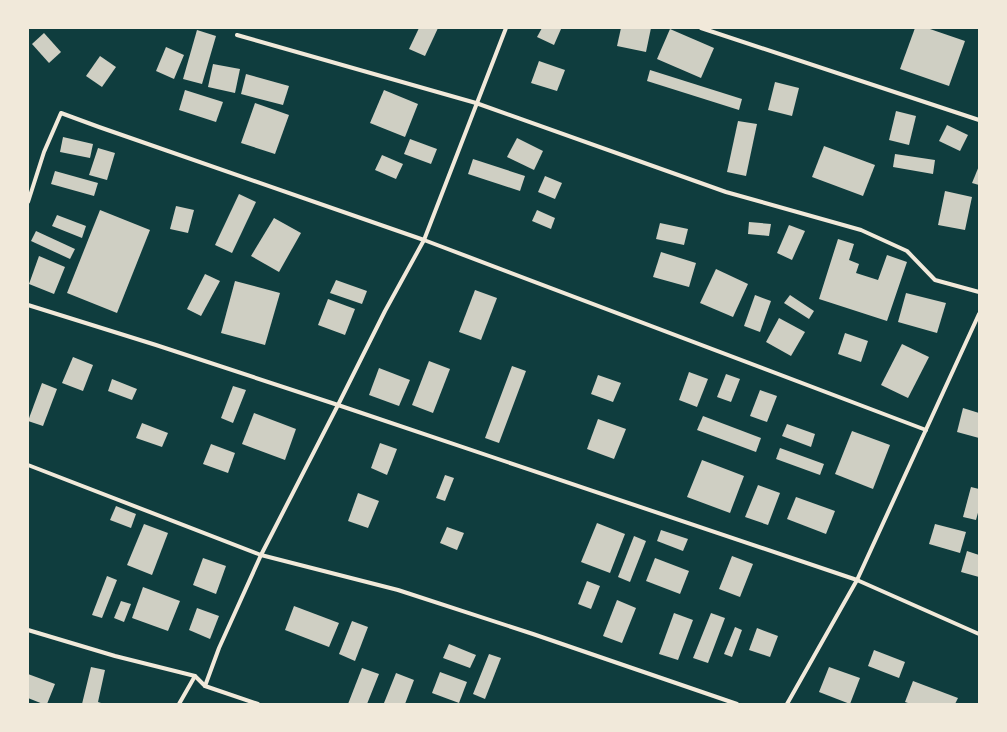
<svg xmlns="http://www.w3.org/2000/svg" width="1007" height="732" font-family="'Noto Sans',sans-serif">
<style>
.building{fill:#cfcfc3}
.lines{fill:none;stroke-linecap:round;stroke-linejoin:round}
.minor{stroke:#f1e9da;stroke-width:4}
</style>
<rect width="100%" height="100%" fill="#0f3d3e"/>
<!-- building -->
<g class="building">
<polygon points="419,28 438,28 425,56 409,49"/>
<polygon points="542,28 561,29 554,45 537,37"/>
<polygon points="621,28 651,28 646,52 617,46"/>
<polygon points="915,28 927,28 965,41 949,86 900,69"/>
<polygon points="670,29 714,48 701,78 657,59"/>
<polygon points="197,30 216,36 202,84 183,79"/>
<polygon points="44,33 61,52 49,63 32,44"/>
<polygon points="166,47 184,55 174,79 156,71"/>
<polygon points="100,56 116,67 102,87 86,76"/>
<polygon points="539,61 565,70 557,91 531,83"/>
<polygon points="213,64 240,69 235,93 208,87"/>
<polygon points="650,70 742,99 739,110 647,81"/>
<polygon points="246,74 289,86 283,105 241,94"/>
<polygon points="775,82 799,88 792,116 768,110"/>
<polygon points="185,90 223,102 216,122 179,110"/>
<polygon points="384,90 418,104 405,137 370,123"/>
<polygon points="255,103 289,115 275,154 241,143"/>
<polygon points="896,111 916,116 909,145 889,140"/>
<polygon points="738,121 757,124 746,176 727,172"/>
<polygon points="947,125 968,135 960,151 939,141"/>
<polygon points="63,137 93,144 90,158 60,152"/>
<polygon points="517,138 543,151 534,170 507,157"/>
<polygon points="410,139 437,149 431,164 404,154"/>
<polygon points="824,146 875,165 863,196 812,177"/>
<polygon points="98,148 115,153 107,180 89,175"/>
<polygon points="895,154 935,160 933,174 893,167"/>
<polygon points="382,155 403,164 396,179 375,170"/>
<polygon points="473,159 525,176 520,191 468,174"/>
<polygon points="979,166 979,185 972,183"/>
<polygon points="55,171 98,183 94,196 51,184"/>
<polygon points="545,176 562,183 555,199 538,192"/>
<polygon points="945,191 972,197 965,230 938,225"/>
<polygon points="239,194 256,202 232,253 215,245"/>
<polygon points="176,206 194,210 188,233 170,229"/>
<polygon points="100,210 150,230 117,313 67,293"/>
<polygon points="537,210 555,218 551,229 532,221"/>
<polygon points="57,215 86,226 82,238 52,226"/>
<polygon points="274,218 301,233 279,272 251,256"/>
<polygon points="749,222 771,224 769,236 748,234"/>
<polygon points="660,223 688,229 684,245 656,239"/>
<polygon points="789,225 805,231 792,260 777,253"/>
<polygon points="36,231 75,249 70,259 31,241"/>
<polygon points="838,239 854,244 849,260 859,264 856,273 878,280 887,255 907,262 887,321 819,299"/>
<polygon points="661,252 696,263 689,287 653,277"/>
<polygon points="39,256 65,267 54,294 29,284"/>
<polygon points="716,269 748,284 733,317 700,303"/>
<polygon points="205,274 220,281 201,316 187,309"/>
<polygon points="336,280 367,291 362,304 330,293"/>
<polygon points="235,281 280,293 265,345 221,333"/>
<polygon points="475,290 497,298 481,340 459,332"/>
<polygon points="906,293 946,303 937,333 898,322"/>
<polygon points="755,295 771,301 760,332 744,326"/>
<polygon points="790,295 814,311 809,319 784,303"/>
<polygon points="328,299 355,309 345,335 318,325"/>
<polygon points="779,318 805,332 791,356 766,342"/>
<polygon points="845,333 868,341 861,362 838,354"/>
<polygon points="902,344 929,357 908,398 881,385"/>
<polygon points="73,357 93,365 83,391 62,383"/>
<polygon points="429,361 450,369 433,413 412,405"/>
<polygon points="512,366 526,371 499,443 485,438"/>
<polygon points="379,368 410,380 399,406 369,395"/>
<polygon points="689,372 708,379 697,407 679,400"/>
<polygon points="726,374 740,379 731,402 717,397"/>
<polygon points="598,375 621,383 613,402 591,394"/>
<polygon points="112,379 137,389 132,400 108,391"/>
<polygon points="42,383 57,389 43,426 28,421"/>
<polygon points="233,386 246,390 233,423 221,418"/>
<polygon points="760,390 777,396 767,422 750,416"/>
<polygon points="963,408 979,413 979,438 957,432"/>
<polygon points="254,413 296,429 285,460 242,444"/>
<polygon points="703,416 761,438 756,452 697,430"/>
<polygon points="598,419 626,429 614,459 587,449"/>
<polygon points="142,423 168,433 162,447 136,438"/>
<polygon points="787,424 815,434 811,447 782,436"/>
<polygon points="852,431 890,445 873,489 835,474"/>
<polygon points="380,443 397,449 387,475 371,468"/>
<polygon points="211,444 235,453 228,473 203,464"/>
<polygon points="780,448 824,464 820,475 776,459"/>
<polygon points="702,460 744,476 730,513 687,497"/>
<polygon points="445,475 454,478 445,501 436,498"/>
<polygon points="758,485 780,493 768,525 745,517"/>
<polygon points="971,487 979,489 979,509 976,520 963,517"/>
<polygon points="358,493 379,501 368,528 348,521"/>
<polygon points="796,497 835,511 826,534 787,519"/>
<polygon points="116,506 136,514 131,528 110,520"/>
<polygon points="597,523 625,534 610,573 581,562"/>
<polygon points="144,524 168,533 152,575 127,565"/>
<polygon points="935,524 966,532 960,553 929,544"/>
<polygon points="447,527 464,533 457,550 440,543"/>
<polygon points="661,530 688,539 683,551 657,541"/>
<polygon points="634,536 646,541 630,582 618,577"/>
<polygon points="967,551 979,555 979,577 961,572"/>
<polygon points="732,556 753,564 740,597 719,589"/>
<polygon points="203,558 226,566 216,594 193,585"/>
<polygon points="655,558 689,571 680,594 646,581"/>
<polygon points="107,576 117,580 102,618 92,615"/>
<polygon points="587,581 600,586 591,609 578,604"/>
<polygon points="143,587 180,601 168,631 132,618"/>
<polygon points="617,600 636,608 622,643 603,636"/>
<polygon points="121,601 131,604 124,622 114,618"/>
<polygon points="294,606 339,623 329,647 285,630"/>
<polygon points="197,608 219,616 210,639 189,630"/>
<polygon points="674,613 693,620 678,660 659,654"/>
<polygon points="711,613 725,618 708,663 693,658"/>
<polygon points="352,621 368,627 355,661 339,654"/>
<polygon points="735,627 742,630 732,657 724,654"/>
<polygon points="757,628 778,636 770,657 749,650"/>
<polygon points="449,644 476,655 470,668 443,658"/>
<polygon points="874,650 905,662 899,678 868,666"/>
<polygon points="489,654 501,658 485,699 473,694"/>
<polygon points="91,667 105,670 98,702 104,704 82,704"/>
<polygon points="829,667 860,678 850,704 819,692"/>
<polygon points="362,668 379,674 367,704 348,704"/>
<polygon points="440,672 467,682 459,703 432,693"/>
<polygon points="396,673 414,680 405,704 385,704 384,703"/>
<polygon points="28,674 55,684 47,704 43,704 28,698"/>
<polygon points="913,681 958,698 955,704 911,704 905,702"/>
</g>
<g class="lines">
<!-- minor -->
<g class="minor">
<polyline points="701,28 979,120"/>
<polyline points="237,35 476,103 726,192 861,230 907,251 935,280 979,292"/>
<polyline points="28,202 44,152 61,113 99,127 424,240 926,430"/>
<polyline points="28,305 156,345 338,405 857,580 979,634"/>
<polyline points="28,465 261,555 398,590 533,634 737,704"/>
<polyline points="28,630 115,656 195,676 205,686 258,704"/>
<polyline points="205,686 219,648 261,555 338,405 385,311 424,240 506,28"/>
<polyline points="179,704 195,676"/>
<polyline points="787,704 857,580 979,314"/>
</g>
</g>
<!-- border -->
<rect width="1007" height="732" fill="none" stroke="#f1e9da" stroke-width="58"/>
</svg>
